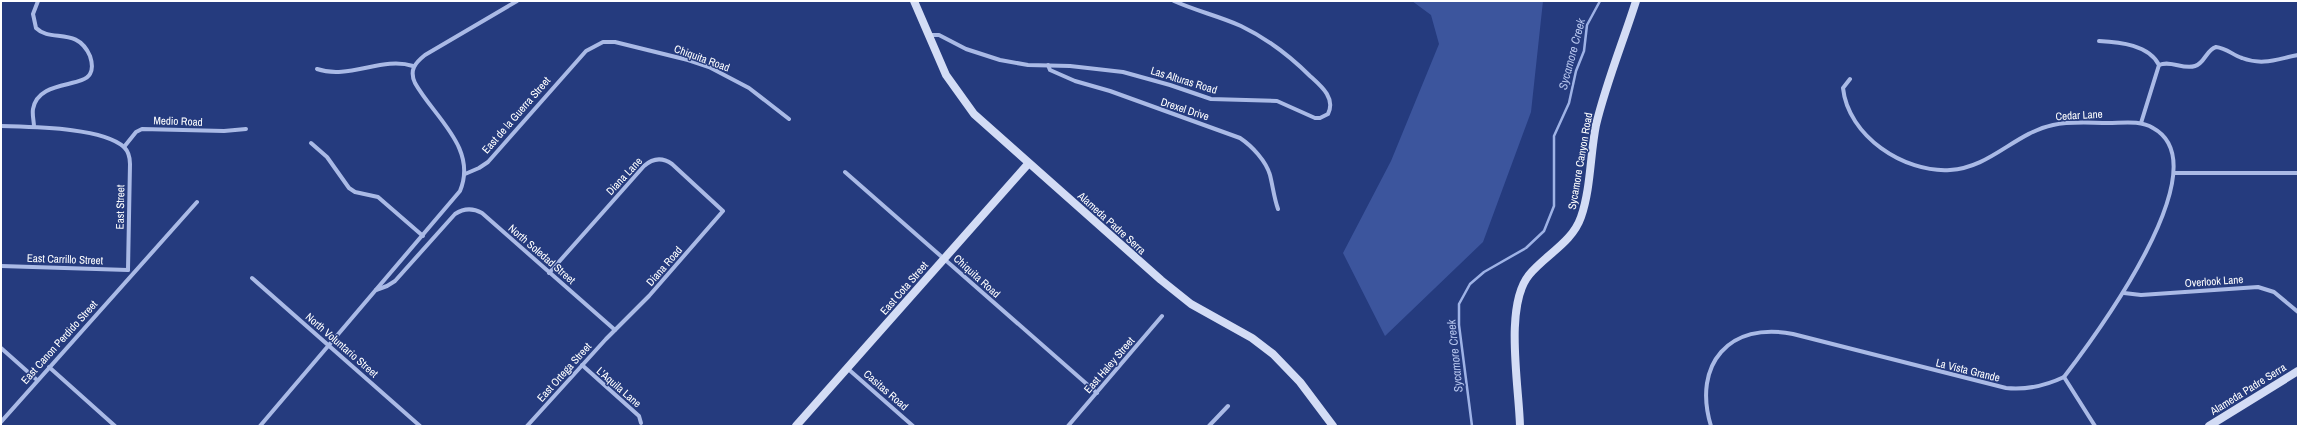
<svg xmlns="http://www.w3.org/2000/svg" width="2299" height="427" font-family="'Archivo Narrow',sans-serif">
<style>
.green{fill:#3c559d}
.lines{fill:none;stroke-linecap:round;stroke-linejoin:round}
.stream{stroke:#9eb2e6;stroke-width:2.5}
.street{stroke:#aabae6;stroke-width:4}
.secondary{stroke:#d3dcf5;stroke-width:8}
.labels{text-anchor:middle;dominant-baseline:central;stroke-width:3;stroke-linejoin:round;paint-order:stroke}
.street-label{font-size:11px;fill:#fff;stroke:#253b7e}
.water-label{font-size:12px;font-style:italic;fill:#b5c4ed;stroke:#253b7e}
</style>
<rect width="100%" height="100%" fill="#253b7e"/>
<!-- green -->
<polygon class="green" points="1412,1 1543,1 1531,112 1483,242 1385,336 1343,253 1391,161 1439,44 1431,15"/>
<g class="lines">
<!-- stream -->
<polyline class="stream" points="1472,426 1459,325 1459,304 1470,284 1484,272 1526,248 1544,231 1554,206 1554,136 1569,103 1576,71 1584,51 1587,25 1600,1"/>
<!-- street -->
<g class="street">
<path d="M929,35H939L966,49L1000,60L1028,65L1070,66L1123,72L1170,85L1211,99L1277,101L1315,118H1320L1328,114C1336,98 1321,86 1310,76C1289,55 1268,39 1241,26C1219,16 1196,11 1174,1"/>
<path d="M2099,41C2120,42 2149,45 2159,65L2141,123"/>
<path d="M1048,65L1050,70L1075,81L1110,91L1240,138C1252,146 1266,161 1270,175C1273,187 1274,198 1278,209"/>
<path d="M2159,65C2171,60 2183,70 2195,66C2205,63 2206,50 2216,47C2226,48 2233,55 2242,58C2263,66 2277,59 2298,55"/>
<path d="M317,69C349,80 382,56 413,66"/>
<path d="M1,126C31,127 102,127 124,147C129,152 130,158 130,164L128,270"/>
<path d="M34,127C34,121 32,115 33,109C38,80 82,88 90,74C93,69 92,62 90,56C77,26 51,43 36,28L33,14L38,1"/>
<polyline points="311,143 327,157 349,188 355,192 378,197 423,236"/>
<polyline points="124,147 136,132 142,129 224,131 246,129"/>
<polyline points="845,172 1097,393"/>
<polyline points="2174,173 2298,173"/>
<polyline points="465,174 479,168 488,162 586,51 603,42 615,42 688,60 709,67 749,88 789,119"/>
<polyline points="1,266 128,270"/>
<polyline points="252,278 420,426"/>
<path d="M376,290L387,286L395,281L455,214C464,208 473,208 482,213L615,330"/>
<polyline points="2124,293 2141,295 2258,287 2274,292 2298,312"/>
<polyline points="1,348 37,380"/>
<polyline points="582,365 639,416 641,423"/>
<polyline points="49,367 115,426"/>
<polyline points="847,368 913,426"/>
<polyline points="2064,377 2095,426"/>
<polyline points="1,422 197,202"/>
<path d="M260,426L460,191C478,148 434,117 415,83C409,70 415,63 425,55L517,1"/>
<path d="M527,426L606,339L649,296L723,211L672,164C662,157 653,158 644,166L549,273"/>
<polyline points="1068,426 1162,316"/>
<polyline points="1209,426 1228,406"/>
<path d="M1711,426C1692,364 1730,321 1793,334L2006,388C2026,390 2045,386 2064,377C2093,339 2223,166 2153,128C2140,120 2123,123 2108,123C2090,123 2071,121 2053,125C2015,133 1990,168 1950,170C1904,173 1848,136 1843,88L1850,79"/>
</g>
<!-- secondary -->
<g class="secondary">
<polyline points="914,1 946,75 974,114 1161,280 1191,304 1252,338 1273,354 1300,382 1333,426"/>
<polyline points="796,426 1028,164"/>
<path d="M1520,426C1519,386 1504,306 1529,275C1545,255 1572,243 1581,217C1591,188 1590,155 1596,125C1606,83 1623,42 1636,1"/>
<polyline points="2209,426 2298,371"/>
</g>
</g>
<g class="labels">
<!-- street labels -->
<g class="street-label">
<text transform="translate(702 58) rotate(20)">Chiquita Road</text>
<text transform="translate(1184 80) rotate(17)">Las Alturas Road</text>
<text transform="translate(1185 109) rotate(18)">Drexel Drive</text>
<text transform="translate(516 115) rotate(-49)">East de la Guerra Street</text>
<text transform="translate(2079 115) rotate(-3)">Cedar Lane</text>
<text transform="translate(178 121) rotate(2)">Medio Road</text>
<text transform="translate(1580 161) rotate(-80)">Sycamore Canyon Road</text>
<text transform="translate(624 176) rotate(-47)">Diana Lane</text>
<text transform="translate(120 207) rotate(-89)">East Street</text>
<text transform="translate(1112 223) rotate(42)">Alameda Padre Serra</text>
<text transform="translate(542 254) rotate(41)">North Soledad Street</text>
<text transform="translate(65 259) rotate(2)">East Carrillo Street</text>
<text transform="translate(664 266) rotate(-49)">Diana Road</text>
<text transform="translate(977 276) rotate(42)">Chiquita Road</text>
<text transform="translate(2214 281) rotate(-4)">Overlook Lane</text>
<text transform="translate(904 288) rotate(-49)">East Cota Street</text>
<text transform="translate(59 342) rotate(-48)">East Canon Perdido Street</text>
<text transform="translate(342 345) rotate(41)">North Voluntario Street</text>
<text transform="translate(1109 365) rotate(-49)">East Haley Street</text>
<text transform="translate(1968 370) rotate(14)">La Vista Grande</text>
<text transform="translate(564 372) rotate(-48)">East Ortega Street</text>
<text transform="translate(619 387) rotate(41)">L'Aquila Lane</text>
<text transform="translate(2248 389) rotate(-32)">Alameda Padre Serra</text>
<text transform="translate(886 390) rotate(41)">Casitas Road</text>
</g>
<!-- water labels -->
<g class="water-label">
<text transform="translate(1572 54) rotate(-75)">Sycamore Creek</text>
<text transform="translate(1455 356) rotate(-96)">Sycamore Creek</text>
</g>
</g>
<!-- border -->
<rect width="2299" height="427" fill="none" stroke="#ffffff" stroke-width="4"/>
</svg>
